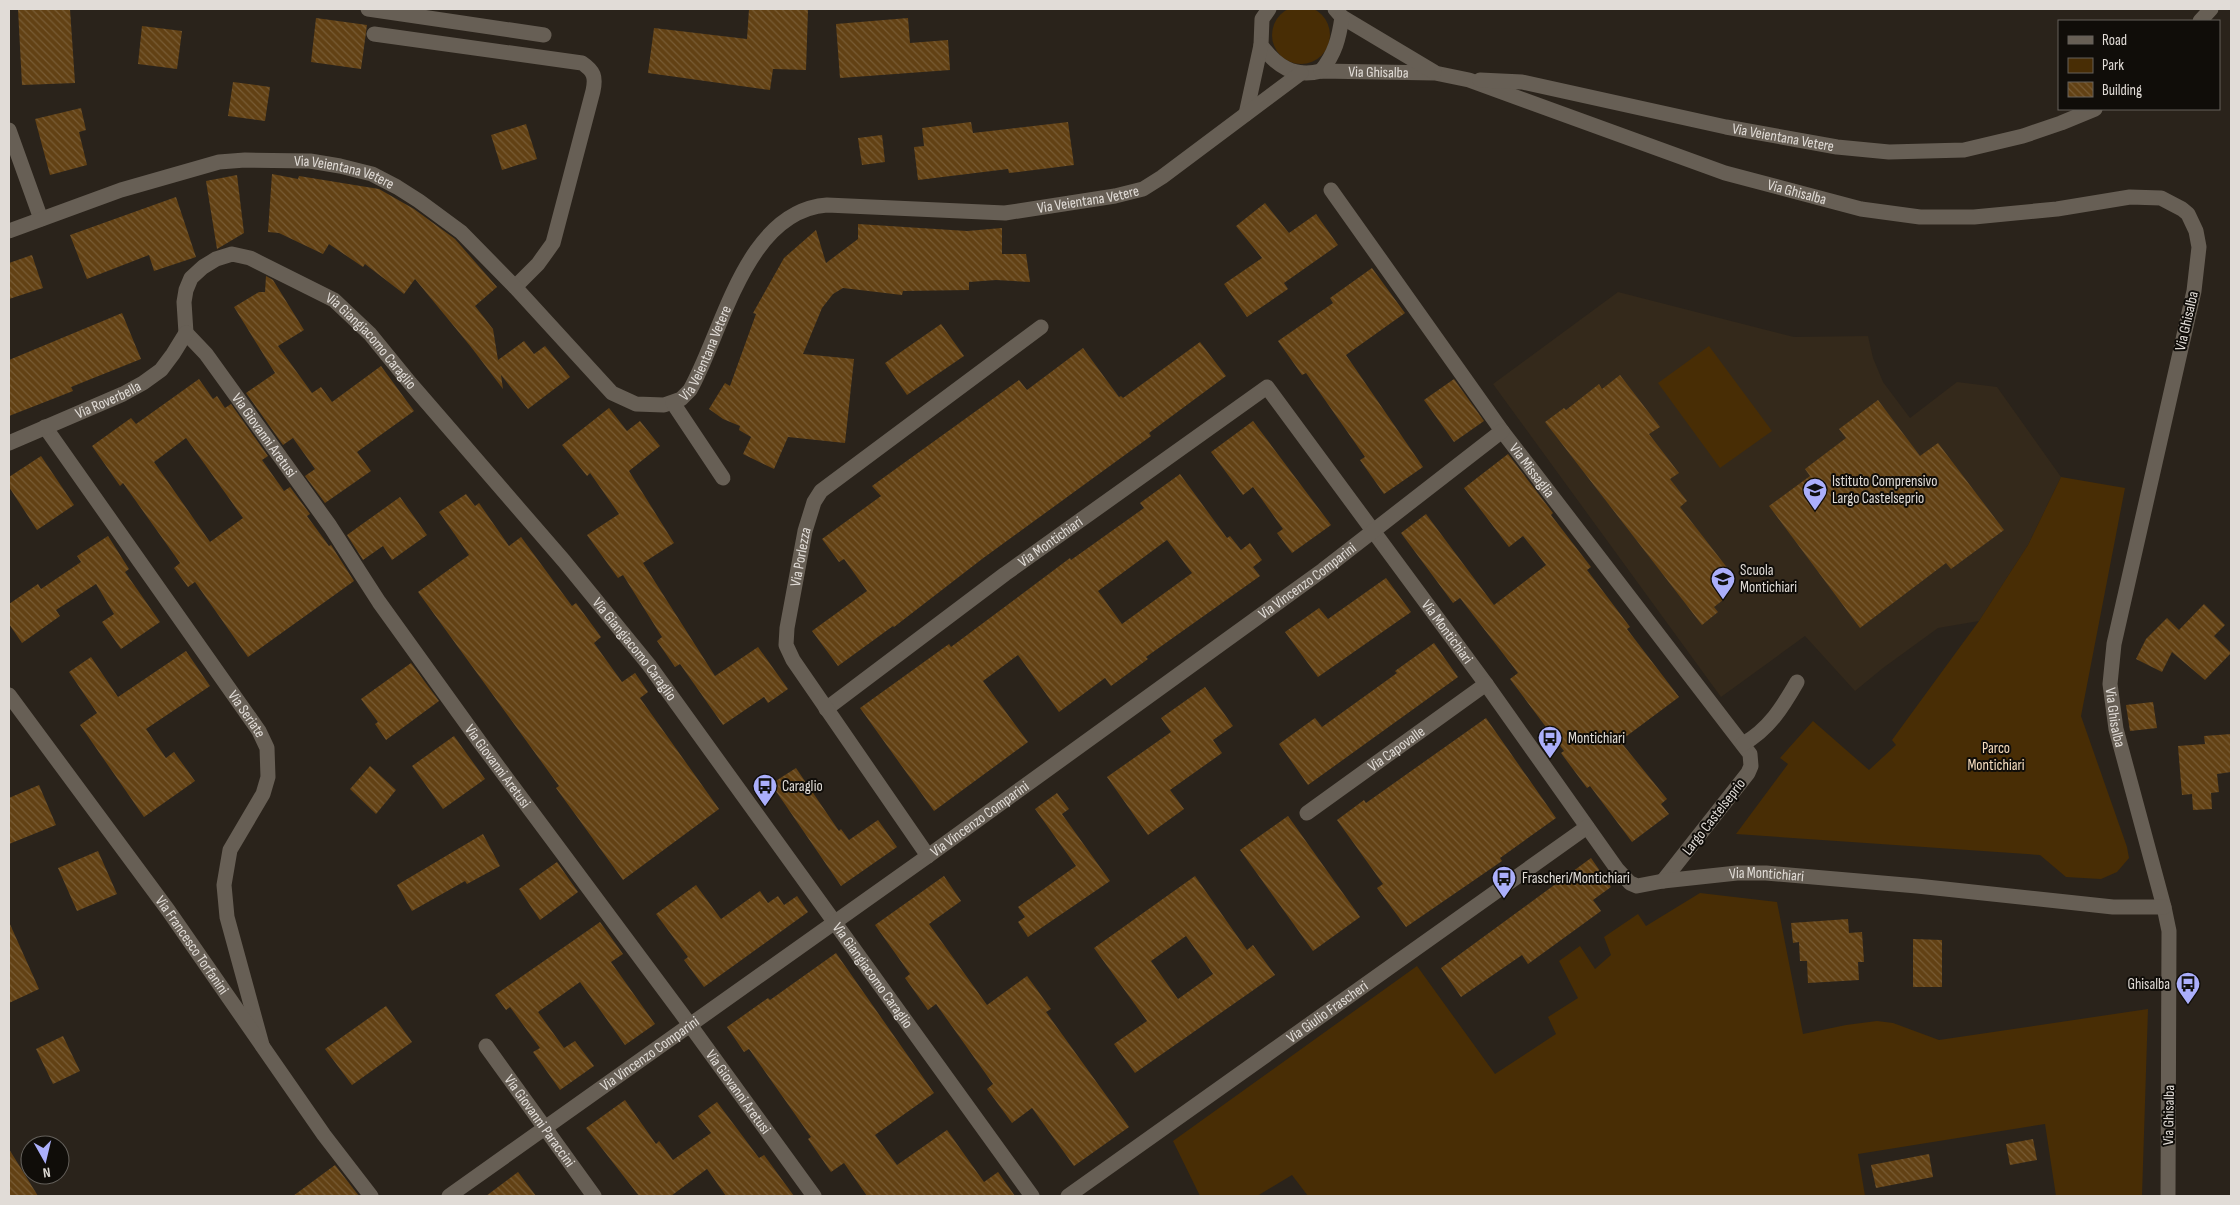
<svg xmlns="http://www.w3.org/2000/svg" width="2240" height="1205" font-family="'Sofia Sans Condensed',sans-serif">
<style>
.built{fill:#34291b}
.green{fill:#482d05}
.building{fill:url(#building-back-hatch);fill-rule:evenodd}
.lines{fill:none;stroke-linecap:round;stroke-linejoin:round}
.minor{stroke:#675f55;stroke-width:15}
.labels{text-anchor:middle;dominant-baseline:central;stroke-width:4;stroke-linejoin:round;paint-order:stroke}
.street-label{font-size:15px;fill:#e1dcd7;stroke:#100d09}
.poi-label{font-size:15px;fill:#e1dcd7;stroke:#100d09;text-anchor:start}
.park-label{font-size:15px;fill:#f8dec0;stroke:#100d09}
</style>
<defs>
<pattern id="building-back-hatch" width="6" height="6" patternUnits="userSpaceOnUse" patternTransform="scale(1.25)"><rect width="6" height="6" fill="#624114"/><path d="M-1 5l2 2M0 0l6 6M5-1l2 2" fill="none" stroke="#785c35"/></pattern>
</defs>
<rect width="100%" height="100%" fill="#2a231b"/>
<!-- built -->
<polygon class="built" points="1618,292 1794,337 1868,336 1873,358 1883,382 1910,418 1957,382 1997,387 2061,477 2028,545 1979,621 1938,628 1883,668 1855,691 1805,636 1721,697 1493,384"/>
<!-- green -->
<g class="green">
<circle cx="1301" cy="35" r="29"/>
<polygon points="1709,346 1772,431 1720,468 1658,383"/>
<polygon points="2061,477 2125,488 2081,716 2127,847 2129,858 2117,872 2101,879 2066,877 2040,855 1736,834 1788,764 1780,758 1813,721 1869,770 1896,745 1892,740 1979,621 2028,545"/>
<polygon points="1700,893 1777,902 1803,1034 1846,1025 1877,1021 1893,1023 1939,1040 2148,1009 2142,1196 2056,1196 2045,1124 1858,1154 1865,1196 1308,1196 1292,1175 1257,1196 1200,1196 1173,1141 1417,966 1495,1074 1556,1034 1548,1017 1578,998 1559,961 1580,946 1595,969 1611,955 1604,937 1638,914 1646,926"/>
</g>
<!-- building -->
<g class="building">
<polygon points="18,9 70,9 75,83 22,85"/>
<polygon points="749,9 808,9 806,70 773,69 770,90 648,73 654,28 747,39"/>
<polygon points="316,18 367,25 361,69 311,62"/>
<polygon points="908,18 910,43 948,40 950,70 840,78 836,24"/>
<polygon points="142,26 182,31 177,69 138,64"/>
<polygon points="233,82 270,87 265,121 228,116"/>
<polygon points="81,108 86,130 79,132 87,165 50,175 35,119"/>
<polygon points="971,122 973,133 1068,122 1074,165 1009,173 1008,169 918,180 914,147 924,146 922,128"/>
<polygon points="526,124 537,159 502,170 491,135"/>
<polygon points="882,135 885,162 862,165 858,138"/>
<polygon points="272,174 298,179 299,176 379,189 414,209 455,239 497,287 475,306 493,329 498,360 524,341 534,354 545,346 570,377 528,409 501,375 503,389 471,347 415,279 404,294 365,264 363,267 329,244 323,254 279,233 268,232"/>
<polygon points="237,175 244,233 217,249 206,181"/>
<polygon points="176,197 196,257 154,271 149,255 87,279 70,235"/>
<polygon points="1265,203 1289,233 1316,214 1338,245 1284,283 1288,289 1247,317 1224,284 1262,258 1236,226"/>
<polygon points="858,224 967,231 1002,228 1002,254 1026,254 1030,282 996,280 969,282 969,290 903,291 902,295 843,288 833,294 822,308 803,354 854,359 845,443 788,437 774,469 743,454 751,437 739,430 740,426 723,419 709,409 725,383 730,386 756,314 753,313 784,258 816,230 826,263 858,239"/>
<polygon points="32,255 43,288 9,299 9,263"/>
<polygon points="1372,268 1405,313 1346,355 1423,467 1384,494 1360,460 1365,457 1306,373 1302,375 1278,341 1333,303 1330,298"/>
<polygon points="266,276 273,280 304,330 278,346 312,393 321,387 332,402 381,366 414,411 357,452 371,471 325,503 305,476 315,469 293,438 283,445 246,393 275,373 234,307 259,292 265,292"/>
<polygon points="122,313 141,359 71,387 73,391 9,416 9,360"/>
<polygon points="941,324 964,356 907,395 885,363"/>
<polygon points="1200,342 1226,376 1149,433 1151,436 982,559 894,627 893,626 838,666 812,631 867,591 844,559 839,562 822,539 881,496 872,486 1019,380 1027,390 1083,348 1119,397 1121,396 1123,398"/>
<polygon points="1620,375 1660,427 1649,434 1679,473 1670,479 1687,501 1680,507 1732,574 1714,588 1723,600 1714,607 1718,612 1702,625 1545,422 1564,408 1566,410 1599,384 1602,389"/>
<path d="M199,379L213,399L217,396L225,408L231,404L268,456L262,460L284,491L290,487L310,514L307,516L329,546L331,545L354,581L248,657L195,582L188,587L174,568L180,563L123,483L120,486L92,446L131,418L136,424ZM186,438L243,518L210,542L154,462Z"/>
<polygon points="1454,379 1484,421 1454,442 1424,400"/>
<polygon points="1878,400 1920,456 1938,443 2004,530 1951,569 1946,563 1860,628 1769,506 1810,476 1805,469 1846,438 1839,429"/>
<polygon points="609,408 627,431 640,421 660,446 629,471 674,543 643,563 715,676 758,647 788,689 768,703 764,697 723,725 680,664 675,667 657,641 662,637 623,575 618,578 587,535 619,514 590,473 587,476 562,445"/>
<polygon points="1253,421 1331,525 1292,553 1277,533 1283,529 1253,487 1243,495 1211,452"/>
<polygon points="1508,454 1553,513 1551,515 1591,567 1587,570 1630,627 1627,629 1679,697 1620,741 1667,799 1661,804 1669,814 1632,842 1590,786 1587,788 1561,753 1564,751 1510,679 1518,673 1460,598 1453,603 1401,533 1426,514 1494,605 1546,565 1523,536 1509,547 1464,488"/>
<polygon points="41,456 74,505 37,530 9,487 9,477"/>
<path d="M1180,474L1227,538L1230,536L1241,550L1250,543L1262,560L1253,567L1260,576L1146,657L1148,659L1111,686L1105,678L1059,712L1018,655L983,681L1028,742L934,811L860,708L949,644L951,647L1070,558L1071,560L1144,508L1140,503ZM1167,540L1192,573L1122,624L1098,591Z"/>
<polygon points="466,494 475,506 479,503 509,546 521,537 572,606 576,603 601,637 594,643 622,682 635,673 648,692 640,698 719,809 623,880 556,788 559,786 418,592 469,555 439,512"/>
<polygon points="400,497 427,535 392,560 383,546 363,560 347,535"/>
<polygon points="108,536 129,569 125,572 160,622 121,649 102,622 114,614 96,584 56,610 60,616 22,643 9,624 9,604 38,584 41,589 81,562 77,556"/>
<polygon points="1386,578 1411,612 1318,677 1285,632 1319,608 1328,619"/>
<polygon points="2204,604 2225,625 2214,636 2231,653 2205,680 2172,652 2162,672 2136,659 2146,639 2167,618 2179,630"/>
<polygon points="1434,643 1458,677 1308,785 1279,744 1315,718 1322,727 1397,673 1395,671"/>
<polygon points="186,651 210,686 146,729 166,758 174,752 195,781 144,817 80,725 97,713 69,672 91,657 118,697"/>
<polygon points="411,663 439,701 386,740 375,724 378,722 361,699"/>
<polygon points="1205,687 1233,726 1213,740 1222,753 1170,790 1184,809 1148,835 1107,777 1171,732 1161,718"/>
<polygon points="2153,702 2157,728 2130,731 2126,705"/>
<polygon points="1486,718 1556,818 1500,858 1502,861 1406,927 1377,888 1383,884 1337,820 1364,800 1366,803"/>
<polygon points="2231,734 2231,772 2217,774 2219,792 2211,793 2212,809 2193,810 2192,794 2182,795 2178,746 2205,744 2204,736"/>
<polygon points="454,736 485,779 443,809 412,766"/>
<polygon points="370,766 396,790 376,814 350,789"/>
<polygon points="796,768 839,831 841,829 849,840 878,820 897,847 841,886 771,784"/>
<polygon points="39,785 56,825 9,844 9,798"/>
<polygon points="1057,793 1069,809 1062,814 1110,881 1028,937 1018,922 1025,917 1018,907 1076,866 1035,809"/>
<polygon points="1288,816 1360,917 1313,951 1240,850"/>
<polygon points="483,834 500,866 467,884 465,881 412,911 397,885"/>
<polygon points="98,851 117,894 77,911 58,868"/>
<polygon points="1591,858 1611,887 1593,900 1601,911 1528,964 1522,955 1461,997 1441,968"/>
<polygon points="557,862 578,892 540,920 519,889"/>
<polygon points="944,876 961,901 929,924 987,1005 1027,976 1051,1009 1046,1012 1129,1127 1074,1166 1032,1108 1012,1123 987,1089 993,1084 936,1004 928,1010 905,978 910,974 875,925"/>
<path d="M1195,876L1247,950L1253,945L1275,975L1135,1073L1114,1044L1147,1021L1094,948ZM1186,936L1213,974L1178,999L1151,961Z"/>
<polygon points="696,885 721,919 760,891 768,903 778,896 784,905 797,896 808,912 704,987 684,960 688,957 656,914"/>
<polygon points="1848,919 1849,933 1862,932 1864,962 1858,962 1859,980 1808,983 1807,961 1800,961 1799,942 1793,943 1791,923"/>
<polygon points="9,922 39,989 9,1003"/>
<polygon points="600,922 623,954 611,962 655,1024 625,1045 580,982 538,1012 564,1048 575,1041 594,1066 560,1090 533,1052 540,1048 510,1007 506,1010 495,995"/>
<polygon points="1913,939 1942,940 1942,987 1913,987"/>
<polygon points="836,953 934,1093 875,1135 897,1165 947,1130 984,1182 998,1172 1015,1196 867,1196 844,1163 831,1172 808,1139 811,1137 749,1049 744,1052 727,1027 768,998 770,1000"/>
<polygon points="386,1006 412,1042 352,1085 325,1049"/>
<polygon points="63,1036 80,1071 53,1084 36,1049"/>
<polygon points="625,1100 656,1144 659,1141 673,1160 711,1133 698,1116 717,1102 759,1158 764,1155 794,1196 726,1196 707,1169 671,1196 639,1196 586,1128"/>
<polygon points="2033,1139 2037,1160 2010,1165 2006,1144"/>
<polygon points="9,1149 38,1196 9,1196"/>
<polygon points="1929,1154 1933,1177 1876,1188 1871,1165"/>
<polygon points="335,1165 359,1196 293,1196"/>
<polygon points="518,1172 536,1196 486,1196"/>
</g>
<g class="lines">
<!-- minor -->
<g class="minor">
<polyline points="368,9 544,35"/>
<path id="s1" d="M1269,9L1262,19L1261,45C1276,66 1294,78 1321,71L1435,73L1469,80L1725,173L1861,209L1920,217H1974L2057,209L2130,197L2161,198L2182,209L2188,214L2196,231L2199,247L2194,291L2114,644L2110,684L2116,729L2164,907L2169,931L2168,1196"/>
<polyline points="1335,9 1342,17 1434,72"/>
<polyline points="2200,21 2211,9"/>
<path d="M374,34L582,63C594,71 596,77 593,91L553,243L538,264L515,287"/>
<path d="M1321,71C1335,54 1339,38 1342,17"/>
<path id="s2" d="M1480,80L1522,82L1726,127L1837,147L1889,152L1964,150L2023,136L2061,123L2095,109"/>
<polyline points="1246,114 1261,45"/>
<polyline points="9,130 41,219"/>
<path id="s3" d="M1331,190L1502,431L1750,754L1751,766L1748,773L1663,881"/>
<path id="s4" d="M9,231L121,190L219,162L245,160L310,161L340,166L372,174L397,187L419,201L461,232L515,287L612,393L636,404L664,405L681,399L690,390C723,332 745,211 827,205L1005,213L1115,196L1143,189L1162,177L1301,73"/>
<path id="s5" d="M186,333L184,302L186,290L191,278L203,267L216,259L232,254L250,258L334,300L370,334L410,383L564,561L649,665L1032,1196"/>
<path id="s6" d="M186,333L206,354L330,526L379,602L479,741L682,1014L814,1196"/>
<polyline points="673,403 723,478"/>
<path id="s7" d="M45,427L259,731L267,748L268,777L263,794L230,850L224,885L227,917L262,1045"/>
<path id="s8" d="M9,443L123,394L143,383L161,370L173,354L186,333"/>
<path id="s9" d="M9,695L168,910L324,1135L371,1196"/>
<path id="s10" d="M826,709L1005,574L1267,387L1486,684L1617,869L1630,883L1637,886L1663,881L1737,873H1766L1917,886L2113,907H2164"/>
<path d="M1743,744C1769,729 1782,708 1797,682"/>
<path id="s11" d="M1307,813L1486,684"/>
<path id="s12" d="M928,856L793,660L786,645L787,628L805,531L814,502L821,491L1041,327"/>
<path id="s13" d="M486,1046L594,1196"/>
<path id="s14" d="M449,1196L928,856L1323,570L1502,431"/>
<path id="s15" d="M1068,1196L1587,827"/>
</g>
</g>
<!-- icons -->
<defs>
<symbol id="school-pin" viewBox="-11 -11 22 30"><path d="M0 17L-7.5 6A9.5 9.5 0 1 1 7.5 6Z" fill="#abaffb" stroke="#100d09"/><path d="M0-5L7-2L0 1L-7-2ZM-4 1L0 2.5L4 1V4Q0 6-4 4Z" fill="#111"/></symbol>
<symbol id="bus-pin" viewBox="-11 -11 22 30"><path d="M0 17L-7.5 6A9.5 9.5 0 1 1 7.5 6Z" fill="#abaffb" stroke="#100d09"/><path d="M-5-6H5V4H4V6H2V4H-2V6H-4V4H-5ZM-3.5-4V0h7V-4ZM-3.5 1.2v1.5H-2V1.2ZM2 1.2v1.5H3.5V1.2Z" fill="#111"/></symbol>
</defs>
<g fill-rule="evenodd">
<use href="#school-pin" x="1801" y="476" width="28" height="38"/>
<use href="#school-pin" x="1709" y="565" width="28" height="38"/>
<use href="#bus-pin" x="1536" y="724" width="28" height="38"/>
<use href="#bus-pin" x="751" y="772" width="28" height="38"/>
<use href="#bus-pin" x="1490" y="864" width="28" height="38"/>
<use href="#bus-pin" x="2174" y="970" width="28" height="38"/>
</g>
<g class="labels">
<!-- street labels -->
<g class="street-label">
<text stroke="none"><textPath href="#s1" startOffset="166">Via Ghisalba</textPath></text>
<text stroke="none"><textPath href="#s2" startOffset="309">Via Veientana Vetere</textPath></text>
<text stroke="none"><textPath href="#s4" startOffset="348">Via Veientana Vetere</textPath></text>
<text stroke="none"><textPath href="#s1" startOffset="604">Via Ghisalba</textPath></text>
<text stroke="none"><textPath href="#s4" startOffset="1292">Via Veientana Vetere</textPath></text>
<text transform="translate(2187 321) rotate(-77)">Via Ghisalba</text>
<text stroke="none"><textPath href="#s5" startOffset="272">Via Giangiacomo Caraglio</textPath></text>
<text stroke="none"><textPath href="#s4" startOffset="828">Via Veientana Vetere</textPath></text>
<text stroke="none"><textPath href="#s8" startOffset="108">Via Roverbella</textPath></text>
<text stroke="none"><textPath href="#s6" startOffset="129">Via Giovanni Aretusi</textPath></text>
<text stroke="none"><textPath href="#s3" startOffset="345">Via Missaglia</textPath></text>
<text stroke="none"><textPath href="#s10" startOffset="280">Via Montichiari</textPath></text>
<text stroke="none"><textPath href="#s12" startOffset="344">Via Porlezza</textPath></text>
<text stroke="none"><textPath href="#s14" startOffset="1056">Via Vincenzo Comparini</textPath></text>
<text stroke="none"><textPath href="#s10" startOffset="850">Via Montichiari</textPath></text>
<text stroke="none"><textPath href="#s5" startOffset="678">Via Giangiacomo Caraglio</textPath></text>
<text stroke="none"><textPath href="#s7" startOffset="351">Via Seriate</textPath></text>
<text stroke="none"><textPath href="#s1" startOffset="1519">Via Ghisalba</textPath></text>
<text stroke="none"><textPath href="#s11" startOffset="110">Via Capovalle</textPath></text>
<text stroke="none"><textPath href="#s6" startOffset="534">Via Giovanni Aretusi</textPath></text>
<text transform="translate(1714 817) rotate(-52)">Largo Castelseprio</text>
<text stroke="none"><textPath href="#s14" startOffset="651">Via Vincenzo Comparini</textPath></text>
<text stroke="none"><textPath href="#s10" startOffset="1299">Via Montichiari</textPath></text>
<text stroke="none"><textPath href="#s9" startOffset="310">Via Francesco Torfanini</textPath></text>
<text stroke="none"><textPath href="#s5" startOffset="1082">Via Giangiacomo Caraglio</textPath></text>
<text stroke="none"><textPath href="#s15" startOffset="318">Via Giulio Frascheri</textPath></text>
<text stroke="none"><textPath href="#s14" startOffset="246">Via Vincenzo Comparini</textPath></text>
<text stroke="none"><textPath href="#s6" startOffset="939">Via Giovanni Aretusi</textPath></text>
<text transform="translate(2169 1115) rotate(-89)">Via Ghisalba</text>
<text stroke="none"><textPath href="#s13" startOffset="92">Via Giovanni Paraccini</textPath></text>
</g>
<!-- poi labels -->
<g class="poi-label">
<text x="1832" y="481">Istituto Comprensivo<tspan x="1832" dy="17">Largo Castelseprio</tspan></text>
<text x="1740" y="570">Scuola<tspan x="1740" dy="17">Montichiari</tspan></text>
<text x="1568" y="738">Montichiari</text>
<text x="782" y="786">Caraglio</text>
<text x="1522" y="878">Frascheri/Montichiari</text>
<text x="2170" y="984" text-anchor="end">Ghisalba</text>
</g>
<!-- park labels -->
<g class="park-label">
<text x="1996" y="748">Parco<tspan x="1996" dy="17">Montichiari</tspan></text>
</g>
</g>
<!-- border -->
<rect width="2240" height="1205" fill="none" stroke="#e1dcd7" stroke-width="20"/>
<!-- legend -->
<rect x="2058" y="20" width="162" height="90" fill="#100d09" stroke="#64605b"/>
<rect x="2068" y="36" width="25" height="8" fill="#675f55" stroke="#64605b"/>
<text x="2102" y="45" font-size="15" fill="#e1dcd7">Road</text>
<rect x="2068" y="58" width="25" height="15" fill="#482d05" stroke="#64605b"/>
<text x="2102" y="70" font-size="15" fill="#e1dcd7">Park</text>
<rect x="2068" y="82" width="25" height="15" fill="url(#building-back-hatch)" stroke="#64605b"/>
<text x="2102" y="95" font-size="15" fill="#e1dcd7">Building</text>
<!-- north arrow -->
<g transform="translate(45 1160) rotate(172)"><circle r="24" fill="#100d09" stroke="#64605b"/>
<path d="M0-4L9 19L0 12L-9 19Z" fill="#abaffb"/>
<text y="-8" font-size="14" font-weight="bold" text-anchor="middle" fill="#e1dcd7">N</text>
</g>
</svg>
